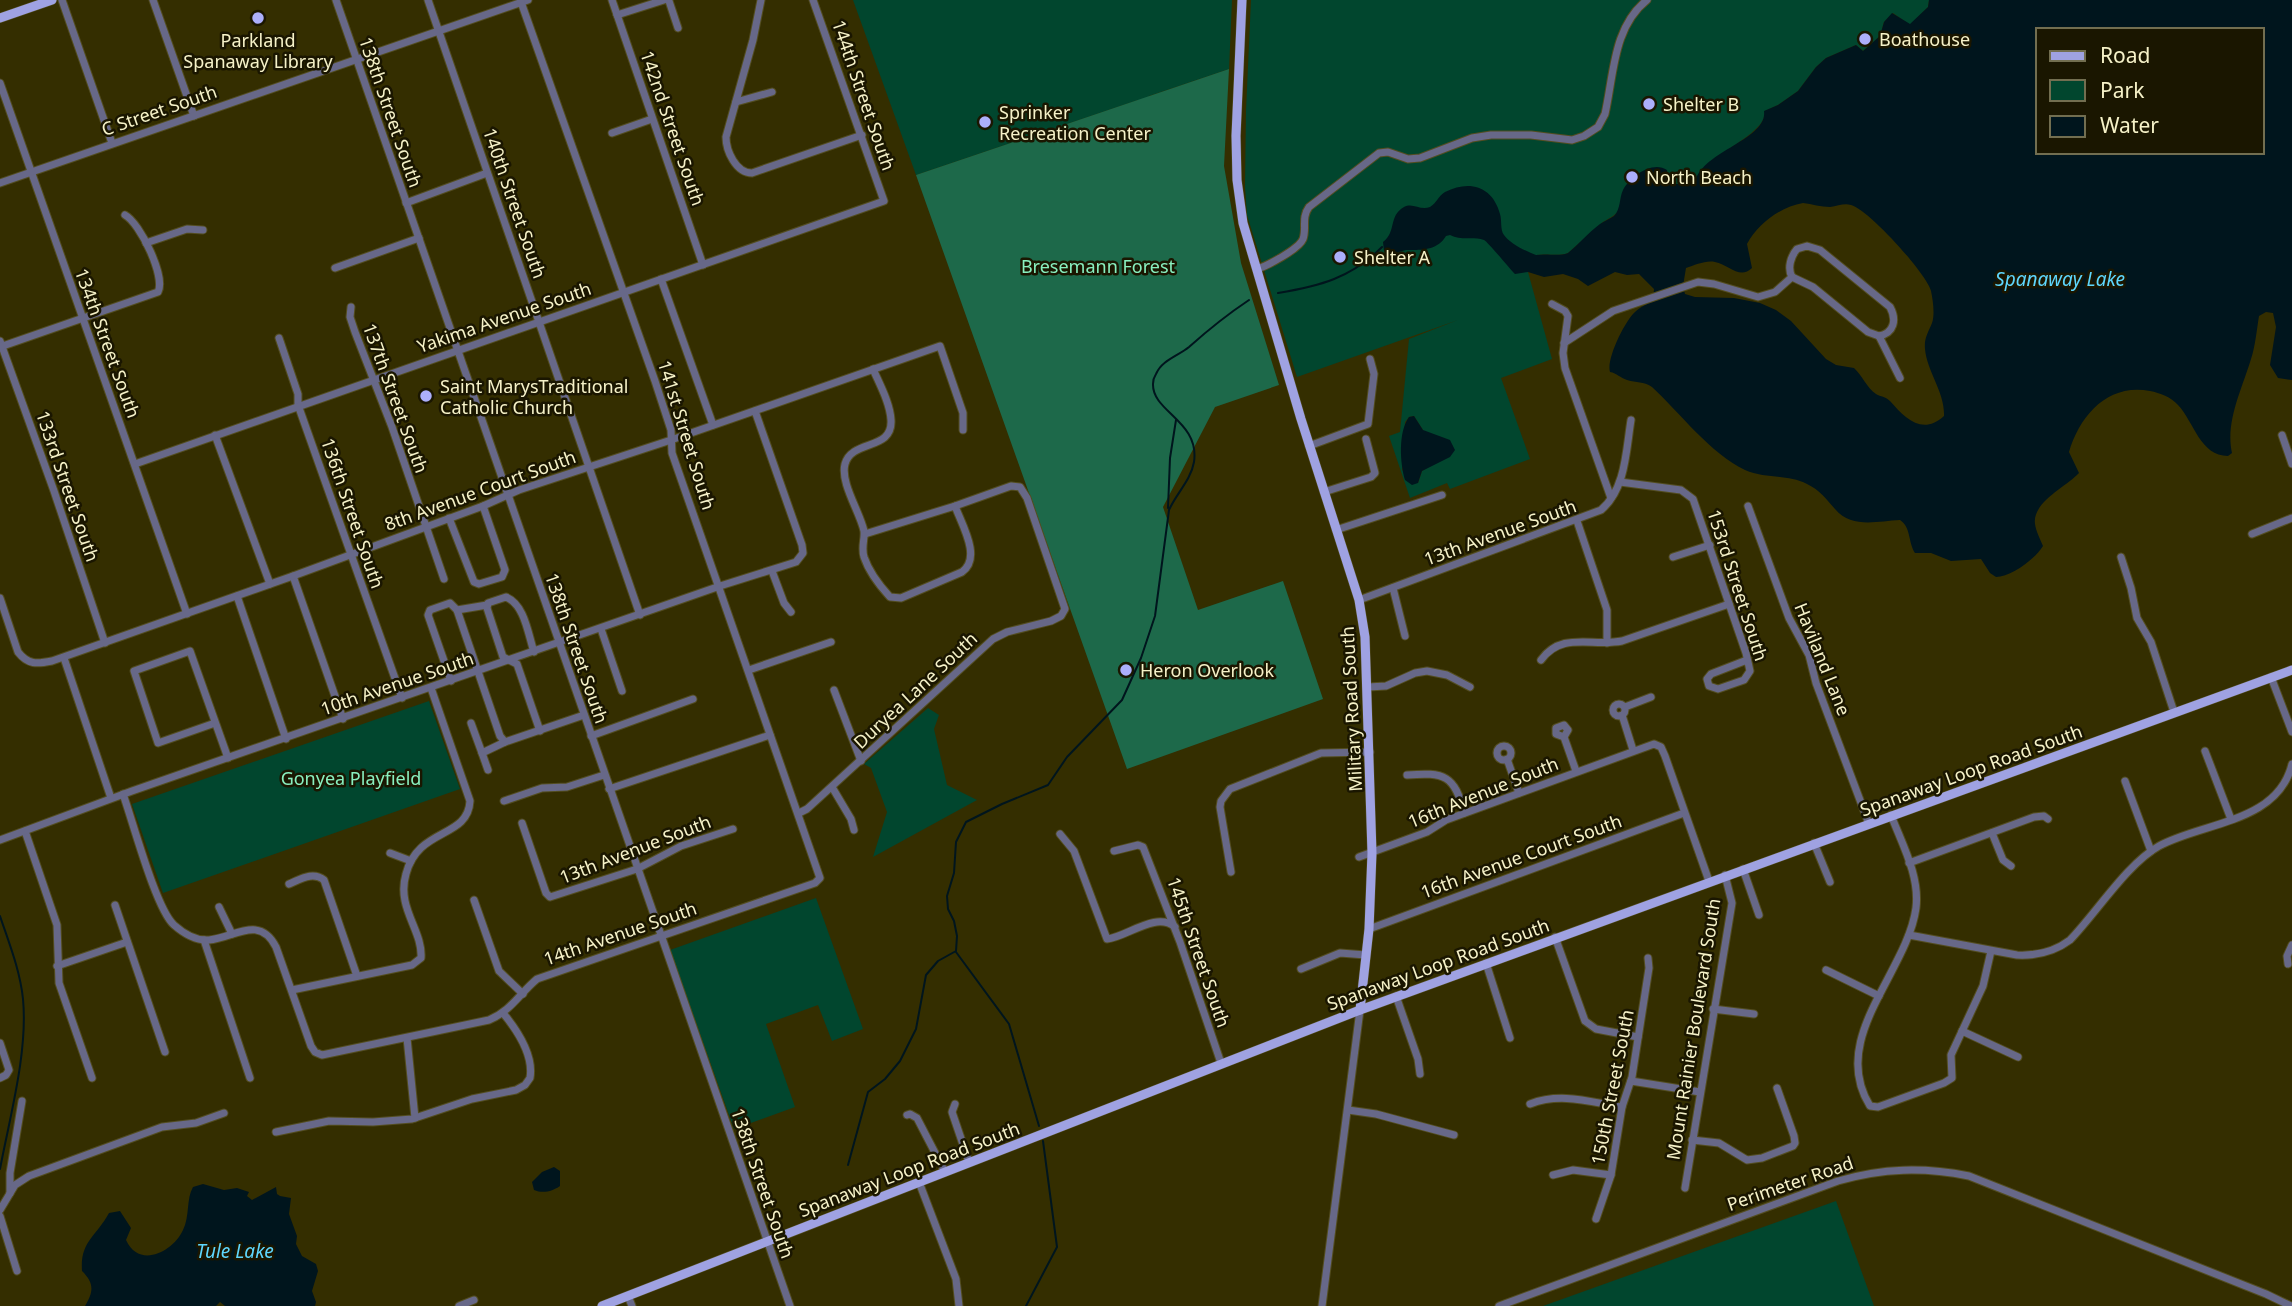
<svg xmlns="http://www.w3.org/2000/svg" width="2292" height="1306" font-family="'Noto Sans',sans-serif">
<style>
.green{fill:#01462e;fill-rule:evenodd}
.forest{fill:#1d694a}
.water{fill:#00151d;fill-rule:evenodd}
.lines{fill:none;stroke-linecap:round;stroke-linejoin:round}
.stream{stroke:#00151d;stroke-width:2}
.minor-casing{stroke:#534d20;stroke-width:9}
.major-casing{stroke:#534d20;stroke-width:10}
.minor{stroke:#676888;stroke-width:7}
.major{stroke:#9fa2e2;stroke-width:9}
.poi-dot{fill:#acaffb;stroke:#1a1600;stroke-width:2.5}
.labels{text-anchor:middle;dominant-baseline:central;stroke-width:5;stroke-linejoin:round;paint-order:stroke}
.poi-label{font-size:18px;fill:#f6f2c8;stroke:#1a1600;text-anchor:start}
.street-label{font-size:18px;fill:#f6f2c8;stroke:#1a1600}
.park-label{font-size:18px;fill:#89f0bf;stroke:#1a1600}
.water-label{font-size:19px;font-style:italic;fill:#5ed6fc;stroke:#1a1600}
</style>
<rect width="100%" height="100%" fill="#342e00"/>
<!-- green -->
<g class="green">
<polygon points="853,0 1232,0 1229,69 1149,96 1142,104 1138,100 916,175"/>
<path d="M1251,0H1929L1928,7L1910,25L1893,13L1884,22L1880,36L1863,51L1856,45L1826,58L1816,67L1798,91L1778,105L1765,111C1767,135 1707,153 1695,184H1671L1668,181L1667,170L1613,216L1603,222L1568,253C1557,257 1549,253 1536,255L1528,272L1552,359L1501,378L1530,459L1450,489L1447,483L1410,498L1389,436L1400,432L1409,339L1458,320L1297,377L1247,215L1245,187L1246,111ZM1414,416L1423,430L1433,464L1422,471L1418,483L1402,470L1405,422L1409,417Z"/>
<polygon points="429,701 460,789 163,893 132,804"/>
<polygon points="928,708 939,715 934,729 947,785 977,800 873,857 887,812 871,768 864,764"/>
<polygon points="816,898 863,1029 832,1041 818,1005 766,1024 795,1107 734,1129 670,950"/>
<polygon points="1836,1201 1874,1306 1543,1306"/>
</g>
<!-- forest -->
<polygon class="forest" points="1229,69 1224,166 1241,263 1279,385 1215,407 1163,507 1198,610 1283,581 1323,699 1127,769 916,175"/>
<!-- water -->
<g class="water">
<path d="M1929,0H2292V380L2278,378L2270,365L2276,327L2273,313L2266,312L2259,316C2257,328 2255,348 2251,359C2242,389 2225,422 2232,453L2228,456C2200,456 2194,422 2178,405C2171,397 2160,393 2150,391C2108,383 2080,415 2069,452L2079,473C2066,487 2032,502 2035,524C2036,531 2040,539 2043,546C2035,559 2011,577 1996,577L1990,573L1981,559L1951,561L1931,553H1915C1908,542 1911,527 1900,520C1877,521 1852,529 1835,509C1826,499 1820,490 1807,484C1787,474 1765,479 1745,470C1712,455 1678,411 1652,387C1643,381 1637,383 1627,380C1620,378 1617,373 1610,372C1606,359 1625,321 1635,312C1641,306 1648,305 1653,299L1654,289L1639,274L1627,275L1615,272L1588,286L1578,279L1563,274L1544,277L1528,272L1515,274C1510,269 1487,241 1484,240C1473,236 1461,241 1450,235L1446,236C1437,251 1421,250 1406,250C1401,251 1395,253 1390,255L1384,251L1383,242C1397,231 1388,216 1404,207C1413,202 1420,211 1430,207C1437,203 1438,196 1445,192C1470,179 1493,187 1500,214C1502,220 1500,230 1504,235C1509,243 1527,252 1536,255C1549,253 1557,257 1568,253C1579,244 1588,233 1600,224C1604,221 1610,219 1614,216C1621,209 1619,198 1623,190C1630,176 1653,160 1667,170L1668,181L1671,184H1695C1698,152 1768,140 1764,111L1778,105L1798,91L1816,67L1826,58L1856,45L1863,51L1880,36L1884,22L1892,13L1910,24L1928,7ZM2038,30H2262V152H2038ZM1803,203C1812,204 1821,207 1830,207C1838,206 1844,203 1851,205C1868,209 1927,274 1931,291C1933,300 1935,315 1932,323C1928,333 1924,338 1925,349C1927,372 1945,392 1944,416C1922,436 1905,418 1890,401C1885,396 1881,397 1876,394C1867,388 1862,375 1854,368L1836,365L1826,359L1791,321L1776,310L1760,303L1734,298L1695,297L1685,294L1683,286L1686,268C1695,265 1706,260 1715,262C1729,265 1740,280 1752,268L1747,244C1758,224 1780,207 1803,203Z"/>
<path d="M1414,416L1423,430L1450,440L1455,450L1450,457L1422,471L1418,483L1412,485L1405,480C1400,463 1398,432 1409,417Z"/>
<path d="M554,1167L560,1171V1186C553,1191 543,1194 534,1190L532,1182L542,1172Z"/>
<path d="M203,1184L224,1190L237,1188L249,1192L247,1196L252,1200L276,1187L277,1194L280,1196L291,1198L289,1214L297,1236L296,1244L302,1256L316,1264L318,1271L312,1291L316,1302L315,1306H225L220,1302L216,1306H85C94,1291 94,1283 82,1271C80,1241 96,1237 109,1213L120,1211L131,1228L126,1240C139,1269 173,1252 183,1230C190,1216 186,1199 193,1187Z"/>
</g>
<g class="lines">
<!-- stream -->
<g class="stream">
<path d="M1278,293C1320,286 1351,278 1382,247"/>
<polyline points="1168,508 1170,458 1176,420"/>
<path d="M0,916C9,943 20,970 23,999C28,1052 10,1116 0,1169"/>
<polyline points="956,952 1009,1024 1039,1126"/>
<path d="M848,1165L868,1092L885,1079L900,1061L916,1029L926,975L938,961L956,951L957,936L954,921L948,909L947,896L954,873L956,842L966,822L1002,804L1048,785L1067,757L1122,700L1141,658L1155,616L1169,510C1176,494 1191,480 1194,462C1200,421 1152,412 1153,384C1153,381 1154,377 1156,374C1162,360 1178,356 1189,347C1208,330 1228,314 1249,300"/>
<polyline points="1026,1306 1057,1247 1043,1141"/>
</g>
<defs>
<g id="minor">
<polyline points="62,0 112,143"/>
<polyline points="153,0 194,116"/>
<polyline points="336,0 790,1306"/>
<polyline points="428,0 640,615"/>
<polyline points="612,0 703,265"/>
<path d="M761,0L753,40L726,137C726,151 736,173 752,173L862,135"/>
<polyline points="669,1 678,28"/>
<polyline points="617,15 664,0"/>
<polyline points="0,83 187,614"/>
<polyline points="736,102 772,92"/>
<polyline points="612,133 652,119"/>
<polyline points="0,183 528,0"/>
<polyline points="406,203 487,173"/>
<polyline points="146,243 187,229 203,230"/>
<polyline points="335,268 419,238"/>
<path d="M1257,269C1267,266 1299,249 1303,239C1307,228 1301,218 1309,207L1379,153L1388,152L1408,159L1420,158L1472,138L1491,135H1531L1572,140L1584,136L1598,127L1605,114C1614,74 1613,27 1647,0"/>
<path d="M1792,277C1787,268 1791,256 1797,249L1807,246L1820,250L1890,307C1897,320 1894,333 1879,336"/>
<polyline points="1792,277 1813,287 1868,332 1879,336 1900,378"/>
<polyline points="661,279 713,425"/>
<polyline points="1552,304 1565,311 1568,316 1563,353 1565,368 1611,498"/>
<polyline points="351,307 350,317 355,332 392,427 444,579"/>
<polyline points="279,338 298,394 298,405 402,698"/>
<polyline points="0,341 54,491 105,643"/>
<polyline points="1564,343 1613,311 1698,282 1714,284 1758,297 1775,292 1792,277"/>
<path d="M0,347L158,292C166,277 140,223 125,215"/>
<path d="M873,369C880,385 890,403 891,420C893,451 852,439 845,464C840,483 860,512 864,531C865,539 861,547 864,557C869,572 879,585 890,597L901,598L962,572C982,558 962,525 955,506"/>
<polyline points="215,435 270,584"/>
<polyline points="2282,435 2292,464"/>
<polyline points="1309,446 1368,424 1374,374 1370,359"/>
<polyline points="135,464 884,201 813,0"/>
<polyline points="1620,482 1681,490 1693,499 1746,653 1750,671 1744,680 1718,689 1709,686 1707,679 1711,674 1747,660"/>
<polyline points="1324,492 1371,477 1375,473 1366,439"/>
<polyline points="1748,506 1789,618 1809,655 1816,683 1869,824"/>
<polyline points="449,518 474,582 479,584 502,577 505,570 483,506"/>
<polyline points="1577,521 1607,610 1607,643"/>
<polyline points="1336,530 1442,495"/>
<polyline points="2252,534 2292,518"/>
<polyline points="1673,557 1710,545"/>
<polyline points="2121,557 2131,588 2137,618 2151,642 2174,712"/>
<polyline points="772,571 784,603 791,612"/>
<polyline points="293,576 343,719"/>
<polyline points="1393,588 1405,636"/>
<polyline points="237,596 286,739"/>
<path d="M0,598L18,652C28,665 37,664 52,661L293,576L483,506L519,490L671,440L940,346L963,413V430"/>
<path d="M1359,600L1601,510C1626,489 1626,450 1631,420"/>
<polyline points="457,610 487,605"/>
<polyline points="601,629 622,691"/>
<path d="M534,652C528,634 525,605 506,597L488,603L487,608L503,657L517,664L540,731"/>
<polyline points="64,658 111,798"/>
<path d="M1541,660C1562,631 1592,647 1622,641L1729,604"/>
<polyline points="749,670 831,642"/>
<polyline points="2271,677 2292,732"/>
<polyline points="451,681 428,615 430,610 450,603 457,610 500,736 505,742"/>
<polyline points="1368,687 1386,686 1415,673 1427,671 1447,675 1470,687"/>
<polyline points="834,690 861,761"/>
<circle cx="1619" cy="710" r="6"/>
<polyline points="1625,707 1651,697"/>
<polyline points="1622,715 1633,750"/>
<polyline points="215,723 158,743 134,671 190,651 228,758"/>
<polyline points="471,723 482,753"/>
<polyline points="591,736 693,699"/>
<polyline points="1564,737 1556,734 1556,728 1564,725 1568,730 1564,737 1576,771"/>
<circle cx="1504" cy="753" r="7"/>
<polyline points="2205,751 2231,819"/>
<polyline points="1507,759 1519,793"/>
<polyline points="488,770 482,753 505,742 584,715"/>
<path d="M1407,775C1444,772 1455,775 1464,813"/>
<polyline points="2125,781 2151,851"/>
<polyline points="832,787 851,819 854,830"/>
<polyline points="609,789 770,735"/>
<path d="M123,794C133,822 156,909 174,925C183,933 196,941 209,940C234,938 259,914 276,947L311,1046L315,1052L322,1055L489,1020C511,1011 520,993 537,979L815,883L820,878L672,453L671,430L655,381L521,2"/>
<polyline points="504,801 542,788 567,787 604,775"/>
<polyline points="799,813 807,809 993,639 1007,632 1051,621 1061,616 1065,609 1027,498 1020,487 1011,486 955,506 865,534"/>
<path d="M1891,815C1902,844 1920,876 1916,908C1907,973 1828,1038 1870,1106L1878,1107L1944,1083L1952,1078L1951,1055L1983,986L1991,951"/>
<polyline points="522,823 546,893 550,897 637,869 681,846 733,829"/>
<polyline points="25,831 57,925 59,983 92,1078"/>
<polyline points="1992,833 2003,860 2011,866"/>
<path d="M1060,834L1074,851L1107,939C1127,937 1156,911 1175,927"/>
<polyline points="0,840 132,791 720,586 796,562 803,553 802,545 755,411"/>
<polyline points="1814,843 1830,882"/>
<polyline points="1114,851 1138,845 1143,847 1180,942 1221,1063"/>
<polyline points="390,853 411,861"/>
<polyline points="1359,857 1427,832 1446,820 1654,744 1661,747 1665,756 1709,881"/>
<polyline points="1909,863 2034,817 2044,816 2048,819"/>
<polyline points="1743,869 1759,915"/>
<polyline points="1231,872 1220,807 1221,801 1230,789 1321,753 1370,752"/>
<path d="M289,884C301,879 313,871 324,880L357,976"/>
<polyline points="474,900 499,971 523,994"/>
<polyline points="115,905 165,1052"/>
<polyline points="219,907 232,934"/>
<polyline points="1369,929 1684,813"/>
<path d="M1909,935L2017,955C2037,956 2054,952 2070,940C2097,912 2127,864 2159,846C2203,822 2278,823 2292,764"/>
<polyline points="1555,937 1585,1021 1596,1029 1638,1037"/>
<polyline points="204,940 250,1078"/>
<polyline points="1486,963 1510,1038"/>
<polyline points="2288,964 2287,956 2292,945"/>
<polyline points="57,966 127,942"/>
<polyline points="1301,969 1340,953 1366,955"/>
<polyline points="1826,970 1879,996"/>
<path d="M292,990L412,965L421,958C423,930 396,908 406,874C418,827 468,839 470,801L431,688"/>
<polyline points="1396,996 1418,1059 1420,1074"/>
<polyline points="1713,1009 1754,1014"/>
<polyline points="1962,1031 2018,1057"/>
<polyline points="407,1038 415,1118"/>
<polyline points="0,1043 9,1070 6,1075 0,1078"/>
<polyline points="1631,1081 1700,1092"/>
<polyline points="955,1104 952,1112 969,1162"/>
<path d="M1530,1104C1561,1092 1590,1102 1622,1107"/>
<polyline points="1348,1110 1376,1114 1454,1135"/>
<polyline points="907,1115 910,1114 917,1118 945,1172"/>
<path d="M276,1132L329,1121L373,1122L412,1119L472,1099L516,1090L525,1085L530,1078C534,1055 517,1030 503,1013"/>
<polyline points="1692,1140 1719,1143 1747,1160 1762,1158 1793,1146 1795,1143 1794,1136 1777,1088"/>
<polyline points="1553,1175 1573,1170 1611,1175"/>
<polyline points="919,1182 956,1279 959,1306"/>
<polyline points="1685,1188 1732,903 1725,875"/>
<polyline points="10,1193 10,1173 22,1101"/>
<polyline points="0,1210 15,1185 29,1176 162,1127 196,1123 224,1113"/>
<polyline points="0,1216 17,1271"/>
<polyline points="1596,1219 1611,1175 1622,1107 1632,1077 1649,968 1648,958"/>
<polyline points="628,1296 632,1306"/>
<polyline points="459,1306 474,1300"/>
<polyline points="1322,1306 1360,1010"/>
<path d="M1499,1306L1838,1181C1883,1168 1923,1167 1969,1176L2266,1294L2291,1306"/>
</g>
<g id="major">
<polyline points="1242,0 1236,136 1237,180 1243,223 1301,419 1359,600 1365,637 1372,853 1369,929 1360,1010"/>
<polyline points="0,18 52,0"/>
<polyline points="602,1306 1360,1010 2292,670"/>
</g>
</defs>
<!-- minor casing -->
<use href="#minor" class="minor-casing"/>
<!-- major casing -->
<use href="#major" class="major-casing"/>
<!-- minor -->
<use href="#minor" class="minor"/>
<!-- major -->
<use href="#major" class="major"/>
</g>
<!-- markers -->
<g class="poi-dot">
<circle cx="258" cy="18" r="7"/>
<circle cx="1865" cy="39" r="7"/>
<circle cx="1649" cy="104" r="7"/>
<circle cx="985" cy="122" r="7"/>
<circle cx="1632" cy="177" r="7"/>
<circle cx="1340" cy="257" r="7"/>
<circle cx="426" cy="396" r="7"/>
<circle cx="1126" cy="670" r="7"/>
</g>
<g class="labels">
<!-- poi labels -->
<g class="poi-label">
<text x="1879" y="39">Boathouse</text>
<text x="258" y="40" text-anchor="middle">Parkland<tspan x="258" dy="21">Spanaway Library</tspan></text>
<text x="1663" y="104">Shelter B</text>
<text x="999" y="112">Sprinker<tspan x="999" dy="21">Recreation Center</tspan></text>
<text x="1646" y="177">North Beach</text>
<text x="1354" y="257">Shelter A</text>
<text x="440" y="386">Saint MarysTraditional<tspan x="440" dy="21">Catholic Church</tspan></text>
<text x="1140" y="670">Heron Overlook</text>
</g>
<!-- street labels -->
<g class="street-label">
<text transform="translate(864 95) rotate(71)">144th Street South</text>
<text transform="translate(159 110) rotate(-19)">C Street South</text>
<text transform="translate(391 112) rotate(71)">138th Street South</text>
<text transform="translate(673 128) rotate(71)">142nd Street South</text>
<text transform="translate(515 203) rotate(71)">140th Street South</text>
<text transform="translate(504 317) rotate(-19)">Yakima Avenue South</text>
<text transform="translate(108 343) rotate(70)">134th Street South</text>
<text transform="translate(396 398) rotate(70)">137th Street South</text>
<text transform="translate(687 435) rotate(73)">141st Street South</text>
<text transform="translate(68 486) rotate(71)">133rd Street South</text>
<text transform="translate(480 490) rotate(-20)">8th Avenue Court South</text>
<text transform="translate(353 513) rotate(71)">136th Street South</text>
<text transform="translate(1500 532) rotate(-20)">13th Avenue South</text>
<text transform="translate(1738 585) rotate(72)">153rd Street South</text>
<text transform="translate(577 648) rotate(71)">138th Street South</text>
<text transform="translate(1823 659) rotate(68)">Haviland Lane</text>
<text transform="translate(397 683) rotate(-19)">10th Avenue South</text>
<text transform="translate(915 690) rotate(-43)">Duryea Lane South</text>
<text transform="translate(1351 709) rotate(-93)">Military Road South</text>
<text transform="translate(1971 770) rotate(-20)">Spanaway Loop Road South</text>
<text transform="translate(1483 792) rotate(-22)">16th Avenue South</text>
<text transform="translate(635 849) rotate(-21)">13th Avenue South</text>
<text transform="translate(1521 856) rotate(-20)">16th Avenue Court South</text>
<text transform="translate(620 933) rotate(-19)">14th Avenue South</text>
<text transform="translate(1199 952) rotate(71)">145th Street South</text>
<text transform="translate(1438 964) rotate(-20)">Spanaway Loop Road South</text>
<text transform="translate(1693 1029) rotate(-81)">Mount Rainier Boulevard South</text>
<text transform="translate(1612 1087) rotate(-79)">150th Street South</text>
<text transform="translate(909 1169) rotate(-21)">Spanaway Loop Road South</text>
<text transform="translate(763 1183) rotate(71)">138th Street South</text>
<text transform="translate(1790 1183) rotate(-19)">Perimeter Road</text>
</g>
<!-- park labels -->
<g class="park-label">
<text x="1098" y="266">Bresemann Forest</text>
<text x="351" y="778">Gonyea Playfield</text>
</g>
<!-- water labels -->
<g class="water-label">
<text x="2060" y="279">Spanaway Lake</text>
<text x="235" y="1251">Tule Lake</text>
</g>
</g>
<!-- legend -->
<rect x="2036" y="28" width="228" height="126" fill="#1a1600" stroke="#726e50" stroke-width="2"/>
<rect x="2050" y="51" width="35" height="10" fill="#9fa2e2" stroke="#726e50" stroke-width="2"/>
<text x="2100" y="63" font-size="21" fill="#f6f2c8">Road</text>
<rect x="2050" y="80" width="35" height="21" fill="#01462e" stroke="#726e50" stroke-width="2"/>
<text x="2100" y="98" font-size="21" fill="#f6f2c8">Park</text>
<rect x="2050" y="116" width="35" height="21" fill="#00151d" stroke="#726e50" stroke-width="2"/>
<text x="2100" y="133" font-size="21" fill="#f6f2c8">Water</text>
</svg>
